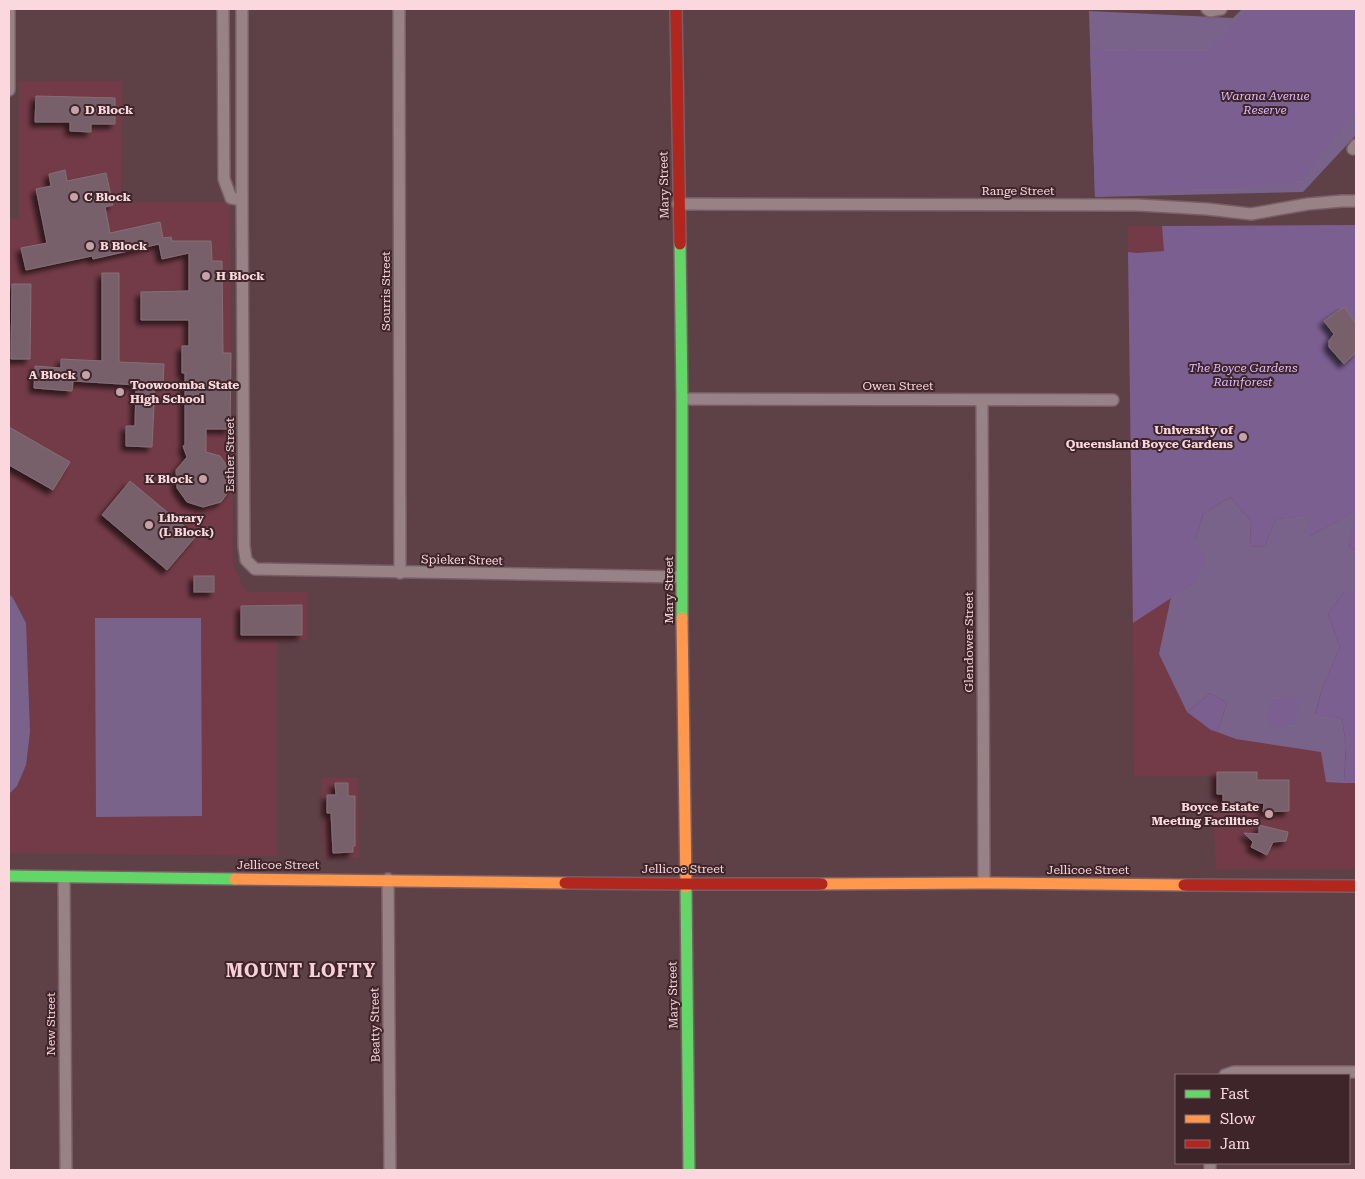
<svg xmlns="http://www.w3.org/2000/svg" width="1365" height="1179" font-family="'Roboto Serif',serif">
<style>
.built{fill:#733b48}
.green{fill:#7a638a}
.forest{fill:#7b5f91}
.building{fill:#776169;stroke:#856f76;filter:url(#shadow)}
.lines{fill:none;stroke-linecap:round;stroke-linejoin:round}
.street-casing{stroke:#785f65;stroke-width:14}
.fast-casing{stroke:#785f65;stroke-width:14}
.slow-casing{stroke:#785f65;stroke-width:14}
.jam-casing{stroke:#785f65;stroke-width:14}
.street{stroke:#988286;stroke-width:11}
.fast{stroke:#63d668;stroke-width:11}
.slow{stroke:#ff974d;stroke-width:11}
.jam{stroke:#b3261e;stroke-width:11}
.poi-dot{fill:#c3a3a9;stroke:#3e252a;stroke-width:2}
.labels{text-anchor:middle;dominant-baseline:central;stroke-width:4;stroke-linejoin:round;paint-order:stroke}
.park-label{font-size:12px;font-style:italic;fill:#dcbcff;stroke:#3e252a}
.poi-label{font-size:12px;font-weight:bold;fill:#fad8de;stroke:#3e252a;text-anchor:start}
.street-label{font-size:12px;fill:#fad8de;stroke:#3e252a}
.district-label{font-size:18px;font-weight:bold;letter-spacing:1px;fill:#f8d0d7;stroke:#3e252a}
</style>
<defs>
<filter id="shadow"><feDropShadow dx="-4.5" dy="4.5" stdDeviation="2.5" flood-color="#0009"/></filter>
</defs>
<rect width="100%" height="100%" fill="#5d4147"/>
<!-- built -->
<g class="built">
<polygon points="19,81 122,81 121,202 230,202 233,565 246,592 307,592 307,640 278,641 278,856 9,853 9,219 19,219"/>
<polygon points="1356,225 1356,869 1216,869 1212,776 1134,776 1128,226"/>
<polygon points="358,777 359,858 323,857 321,778"/>
</g>
<!-- green -->
<g class="green">
<polygon points="1242,9 1356,9 1356,135 1303,192 1095,197 1089,11 1233,18"/>
<polygon points="1230,497 1250,520 1251,547 1265,546 1276,519 1310,515 1310,536 1356,511 1349,547 1356,550 1356,592 1344,592 1328,614 1340,647 1322,689 1315,714 1342,718 1346,745 1344,783 1326,782 1321,752 1236,739 1217,732 1227,703 1210,693 1187,712 1159,654 1171,597 1191,585 1195,541 1203,514"/>
<polygon points="9,594 13,598 26,623 30,732 26,765 17,786 9,794"/>
<polygon points="95,618 201,618 202,816 96,817"/>
</g>
<!-- forest -->
<g class="forest">
<polygon points="1249,9 1356,9 1356,110 1299,182 1095,197 1090,50 1208,51"/>
<polygon points="1356,225 1356,550 1349,547 1355,512 1310,536 1309,516 1276,519 1265,546 1251,547 1250,520 1230,497 1203,514 1195,541 1207,563 1191,585 1133,623 1128,252 1137,253 1164,251 1162,226"/>
<polygon points="1344,592 1356,592 1356,783 1344,783 1346,745 1342,718 1315,715 1322,689 1340,647 1328,614"/>
<polygon points="1210,693 1227,703 1217,732 1211,730 1187,712"/>
<polygon points="1289,697 1299,701 1296,721 1283,728 1271,726 1267,712 1275,700"/>
</g>
<!-- building -->
<g class="building">
<polygon points="36,96 115,98 115,124 91,124 91,132 70,131 70,122 35,122"/>
<polygon points="65,170 67,181 106,173 113,205 105,207 110,233 160,222 163,238 171,237 172,241 211,241 212,261 222,261 223,353 231,353 230,429 206,429 206,452 220,456 230,470 231,488 221,502 203,507 187,502 177,488 176,470 187,457 183,446 185,445 185,373 182,373 182,346 189,346 189,320 141,320 141,292 189,291 189,253 162,259 159,244 93,259 92,256 26,270 21,248 47,243 36,189 51,186 49,174"/>
<polygon points="102,273 119,273 119,362 164,364 163,385 155,385 152,447 126,446 126,426 135,426 136,385 73,381 72,391 34,388 35,366 61,368 61,359 102,361"/>
<polygon points="12,284 31,284 30,359 11,359"/>
<polygon points="1344,307 1356,323 1356,352 1344,364 1329,347 1329,341 1334,334 1324,321"/>
<polygon points="9,427 70,462 53,490 9,465"/>
<polygon points="130,481 196,536 167,570 102,515"/>
<rect x="194" y="576" width="20" height="16"/>
<polygon points="302,605 302,635 241,635 241,606"/>
<polygon points="1217,772 1257,772 1257,780 1289,780 1289,811 1263,812 1264,803 1223,803 1223,794 1217,794"/>
<polygon points="335,783 348,783 348,796 355,796 355,846 353,846 353,852 333,853 331,813 327,813 327,795 336,795"/>
<polygon points="1259,825 1288,832 1286,841 1273,842 1267,855 1251,847 1253,842 1244,833 1259,834"/>
</g>
<g class="lines">
<defs>
<g id="street">
<polyline points="223,9 224,179 231,198 242,200"/>
<polyline points="242,9 242,200 244,546 246,560 255,569 682,577"/>
<polyline points="399,9 400,573"/>
<polyline points="1207,9 1210,11 1221,9"/>
<polyline points="9,90 9,9"/>
<polyline points="1353,149 1356,145"/>
<polyline points="678,204 1138,205 1207,209 1251,214 1308,204 1342,201 1356,201"/>
<polyline points="682,399 1113,400"/>
<polyline points="982,400 984,883"/>
<polyline points="64,877 66,1170"/>
<polyline points="388,879 390,1170"/>
<polyline points="1225,1075 1234,1072 1356,1072"/>
<polyline points="1210,1163 1210,1170"/>
</g>
<g id="fast">
<polyline points="680,244 682,399 682,618"/>
<polyline points="9,876 235,879"/>
<polyline points="686,887 689,1170"/>
</g>
<g id="slow">
<polyline points="682,618 686,887"/>
<polyline points="235,879 565,883"/>
<polyline points="822,884 984,883 1184,885"/>
</g>
<g id="jam">
<polyline points="676,9 680,244"/>
<polyline points="565,883 686,884 822,884"/>
<polyline points="1184,885 1356,886"/>
</g>
</defs>
<!-- street casing -->
<use href="#street" class="street-casing"/>
<!-- fast casing -->
<use href="#fast" class="fast-casing"/>
<!-- slow casing -->
<use href="#slow" class="slow-casing"/>
<!-- jam casing -->
<use href="#jam" class="jam-casing"/>
<!-- street -->
<use href="#street" class="street"/>
<!-- fast -->
<use href="#fast" class="fast"/>
<!-- slow -->
<use href="#slow" class="slow"/>
<!-- jam -->
<use href="#jam" class="jam"/>
</g>
<!-- markers -->
<g class="poi-dot">
<circle cx="75" cy="110" r="5"/>
<circle cx="74" cy="197" r="5"/>
<circle cx="90" cy="246" r="5"/>
<circle cx="206" cy="276" r="5"/>
<circle cx="86" cy="375" r="5"/>
<circle cx="120" cy="392" r="5"/>
<circle cx="1243" cy="437" r="5"/>
<circle cx="203" cy="479" r="5"/>
<circle cx="149" cy="525" r="5"/>
<circle cx="1269" cy="814" r="5"/>
</g>
<g class="labels">
<!-- park labels -->
<g class="park-label">
<text x="1265" y="96">Warana Avenue<tspan x="1265" dy="14">Reserve</tspan></text>
<text x="1243" y="368">The Boyce Gardens<tspan x="1243" dy="14">Rainforest</tspan></text>
</g>
<!-- poi labels -->
<g class="poi-label">
<text x="85" y="110">D Block</text>
<text x="84" y="197">C Block</text>
<text x="100" y="246">B Block</text>
<text x="216" y="276">H Block</text>
<text x="76" y="375" text-anchor="end">A Block</text>
<text x="130" y="385">Toowoomba State<tspan x="130" dy="14">High School</tspan></text>
<text x="1233" y="430" text-anchor="end">University of<tspan x="1233" dy="14">Queensland Boyce Gardens</tspan></text>
<text x="193" y="479" text-anchor="end">K Block</text>
<text x="159" y="518">Library<tspan x="159" dy="14">(L Block)</tspan></text>
<text x="1259" y="807" text-anchor="end">Boyce Estate<tspan x="1259" dy="14">Meeting Facilities</tspan></text>
</g>
<!-- street labels -->
<g class="street-label">
<text transform="translate(664 185) rotate(-91)">Mary Street</text>
<text x="1018" y="191">Range Street</text>
<text transform="translate(386 291) rotate(-90)">Sourris Street</text>
<text x="898" y="386">Owen Street</text>
<text transform="translate(230 455) rotate(-90)">Esther Street</text>
<text transform="translate(462 560) rotate(1)">Spieker Street</text>
<text transform="translate(669 590) rotate(-90)">Mary Street</text>
<text transform="translate(969 642) rotate(-90)">Glendower Street</text>
<text x="278" y="865">Jellicoe Street</text>
<text x="683" y="869">Jellicoe Street</text>
<text x="1088" y="870">Jellicoe Street</text>
<text transform="translate(673 995) rotate(-91)">Mary Street</text>
<text transform="translate(51 1024) rotate(-90)">New Street</text>
<text transform="translate(375 1025) rotate(-91)">Beatty Street</text>
</g>
<!-- district labels -->
<g class="district-label">
<text x="301" y="970">MOUNT LOFTY</text>
</g>
</g>
<!-- border -->
<rect width="1365" height="1179" fill="none" stroke="#fad8de" stroke-width="20"/>
<!-- legend -->
<rect x="1175" y="1074" width="175" height="90" fill="#3e252a" stroke="#896d72"/>
<rect x="1185" y="1090" width="25" height="8" fill="#63d668" stroke="#896d72"/>
<text x="1220" y="1099" font-size="15" fill="#fad8de">Fast</text>
<rect x="1185" y="1115" width="25" height="8" fill="#ff974d" stroke="#896d72"/>
<text x="1220" y="1124" font-size="15" fill="#fad8de">Slow</text>
<rect x="1185" y="1140" width="25" height="8" fill="#b3261e" stroke="#896d72"/>
<text x="1220" y="1149" font-size="15" fill="#fad8de">Jam</text>
</svg>
